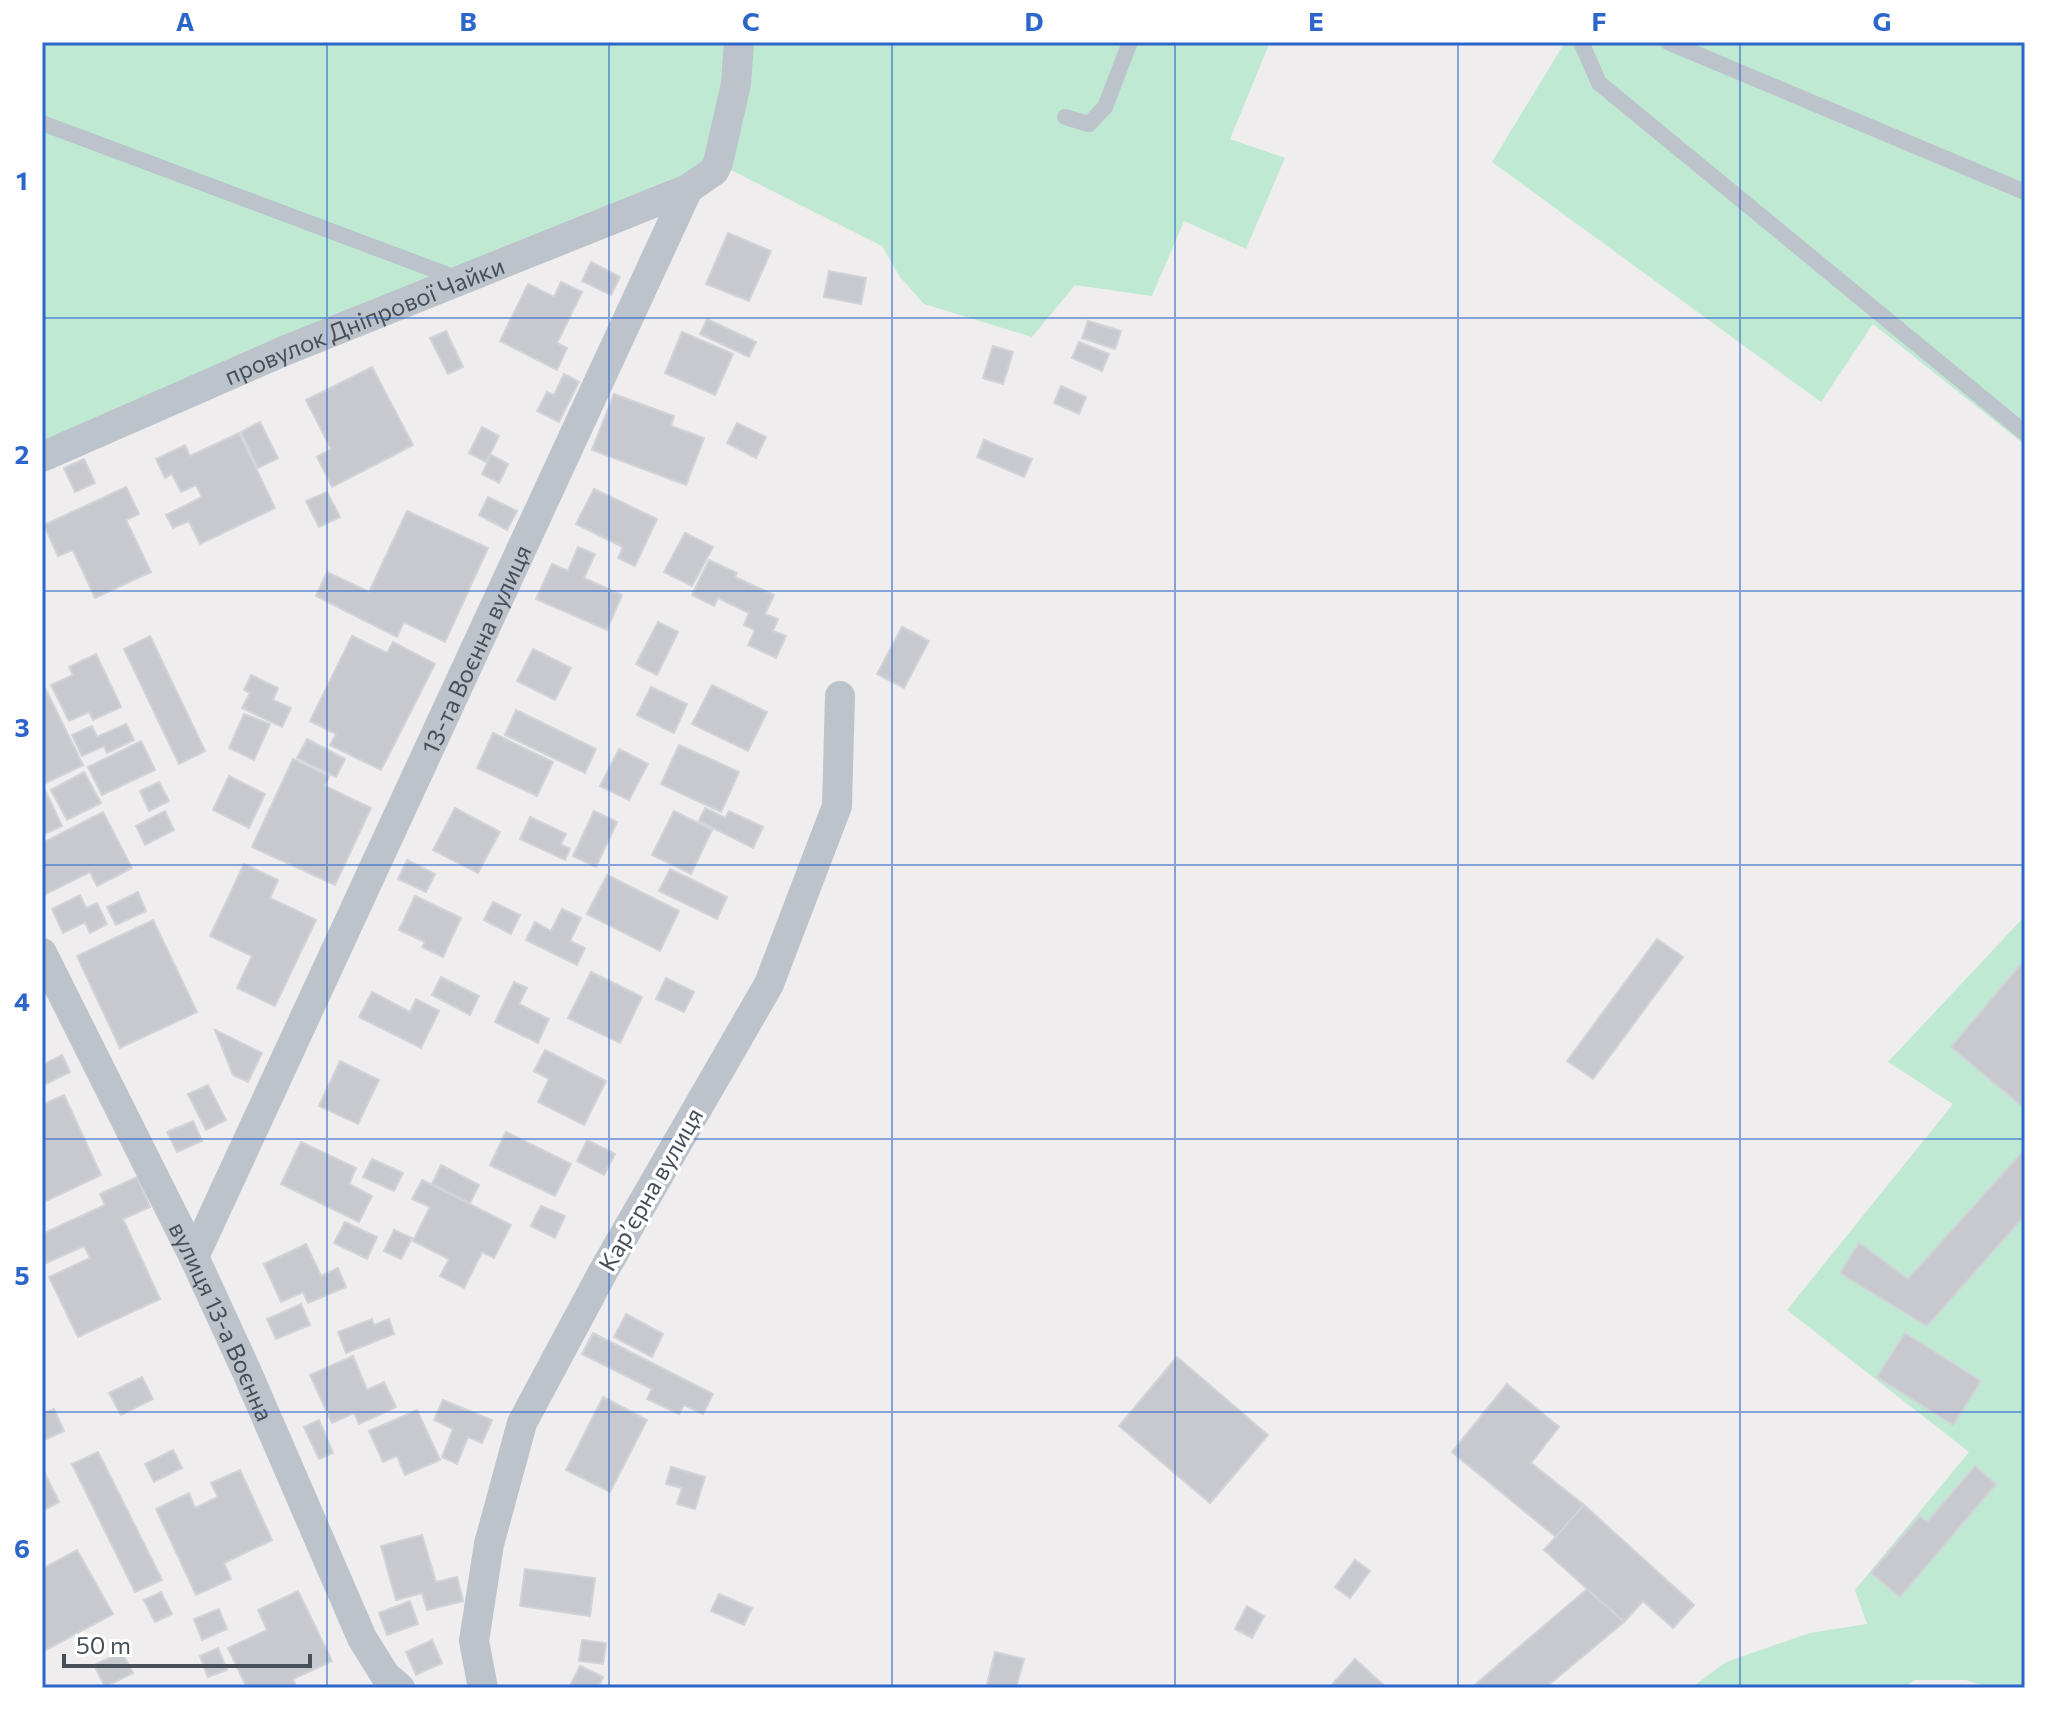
<svg xmlns="http://www.w3.org/2000/svg" width="2067" height="1730" font-family="Commissioner,sans-serif">
<style>
.green{fill:#bfe9d2}
.building{fill:#c7c9cf;stroke:#d1d3d8;stroke-width:2}
.lines{fill:none;stroke-linecap:round;stroke-linejoin:round}
.lane{stroke:#bdc3cb;stroke-width:16}
.street{stroke:#bdc3cb;stroke-width:30}
.grid{fill:none;stroke:#2c66ca;stroke-width:2;stroke-opacity:0.55}
.labels{text-anchor:middle;dominant-baseline:central;stroke-width:7;stroke-linejoin:round;paint-order:stroke}
.street-label{font-size:24px;fill:#474f58;stroke:#fff}
.neatline{fill:none;stroke:#2c66ca;stroke-width:3}
.grid-label{font-size:26px;text-anchor:middle;font-weight:bold;fill:#2c66ca}
</style>
<rect width="100%" height="100%" fill="#efeded"/>
<!-- green -->
<g class="green">
<polygon points="42,42 1270,42 1230,139 1285,158 1246,249 1184,221 1152,296 1075,285 1032,337 924,304 900,277 882,246 717,163 42,446"/>
<polygon points="1565,42 2025,42 2025,445 1873,324 1821,402 1492,162"/>
<polygon points="2025,916 2025,1688 1992,1688 1966,1680 1915,1680 1903,1688 1691,1688 1726,1662 1810,1633 1867,1624 1855,1590 1969,1452 1787,1310 1953,1104 1888,1062"/>
</g>
<!-- building -->
<g class="building">
<polygon points="728,233 771,251 749,301 706,284"/>
<polygon points="591,262 620,277 611,295 582,281"/>
<polygon points="829,271 866,278 861,304 824,297"/>
<polygon points="561,282 582,292 557,343 567,348 557,370 500,341 528,284 554,297"/>
<polygon points="707,319 756,342 749,357 700,334"/>
<polygon points="1088,321 1121,331 1115,349 1082,338"/>
<polygon points="446,331 463,367 448,374 430,338"/>
<polygon points="682,332 733,354 715,395 665,373"/>
<polygon points="1079,342 1109,354 1102,371 1072,358"/>
<polygon points="993,346 1013,352 1003,384 983,378"/>
<polygon points="372,367 413,445 332,487 317,457 331,449 306,400"/>
<polygon points="564,374 579,382 559,422 537,411 547,392 554,395"/>
<polygon points="1061,386 1086,397 1079,414 1054,403"/>
<polygon points="614,394 674,416 671,426 704,438 686,485 592,450"/>
<polygon points="260,422 278,458 258,468 241,432"/>
<polygon points="737,423 766,437 756,458 727,443"/>
<polygon points="482,427 499,436 486,462 469,453"/>
<polygon points="239,433 275,508 200,544 189,521 173,528 166,515 202,497 196,485 181,492 172,474 165,478 156,459 185,445 190,456"/>
<polygon points="984,440 1032,459 1024,477 977,457"/>
<polygon points="491,455 508,464 499,483 482,474"/>
<polygon points="84,459 95,483 75,492 64,468"/>
<polygon points="126,487 139,514 126,520 151,572 95,598 73,550 58,556 44,525"/>
<polygon points="594,489 657,519 635,566 618,558 623,547 576,524"/>
<polygon points="327,492 340,517 319,527 306,501"/>
<polygon points="488,497 517,511 507,530 479,515"/>
<polygon points="407,511 488,548 445,642 404,622 397,637 316,596 327,572 369,592"/>
<polygon points="685,533 713,547 692,586 664,572"/>
<polygon points="578,547 595,554 584,578 622,595 607,630 536,599 552,564 568,571"/>
<polygon points="709,560 737,573 735,577 774,595 765,614 778,619 773,631 786,636 776,658 748,645 755,630 744,625 749,613 718,598 714,606 692,595"/>
<polygon points="658,622 678,632 657,675 636,664"/>
<polygon points="902,627 929,641 904,688 877,674"/>
<polygon points="150,636 205,751 179,764 124,649"/>
<polygon points="352,636 387,653 393,642 435,664 381,770 330,745 336,734 310,721"/>
<polygon points="533,649 571,668 555,700 517,681"/>
<polygon points="96,654 121,707 93,720 89,712 69,721 51,685 73,675 69,667"/>
<polygon points="251,675 278,688 273,700 291,708 282,727 242,708 250,693 244,690"/>
<polygon points="712,685 767,712 748,751 692,724"/>
<polygon points="44,686 83,765 42,785 42,687"/>
<polygon points="651,687 687,704 674,733 637,715"/>
<polygon points="516,710 596,749 585,773 505,735"/>
<polygon points="244,714 270,724 254,760 229,748"/>
<polygon points="126,724 134,740 107,753 104,746 82,756 72,735 92,726 97,737"/>
<polygon points="493,733 553,762 537,796 477,768"/>
<polygon points="307,739 345,759 336,777 297,758"/>
<polygon points="141,741 155,770 102,795 88,767"/>
<polygon points="679,745 739,772 721,812 661,784"/>
<polygon points="619,749 648,764 629,800 600,786"/>
<polygon points="293,759 329,776 325,786 371,808 335,885 252,847"/>
<polygon points="84,772 101,803 67,820 51,790"/>
<polygon points="229,776 265,794 249,828 213,810"/>
<polygon points="159,782 169,801 149,811 140,791"/>
<polygon points="45,790 62,826 42,835 42,791"/>
<polygon points="455,808 500,832 478,873 433,850"/>
<polygon points="705,808 725,818 729,811 763,827 753,848 699,821"/>
<polygon points="165,811 174,830 145,845 136,826"/>
<polygon points="594,811 617,822 596,867 573,856"/>
<polygon points="674,811 712,830 691,874 652,855"/>
<polygon points="103,812 132,868 97,886 90,872 42,896 42,843"/>
<polygon points="530,817 566,834 561,844 570,849 565,860 520,839"/>
<polygon points="407,860 435,874 426,892 398,879"/>
<polygon points="244,864 278,880 270,898 316,920 275,1006 237,988 252,956 210,936"/>
<polygon points="670,869 727,897 717,919 659,891"/>
<polygon points="607,875 679,911 660,951 587,914"/>
<polygon points="138,892 146,911 116,925 107,907"/>
<polygon points="80,895 86,908 97,903 107,924 90,933 85,922 63,933 52,909"/>
<polygon points="415,896 461,918 443,957 422,947 425,942 399,930"/>
<polygon points="493,902 520,915 511,934 484,920"/>
<polygon points="562,909 581,918 570,941 585,948 577,965 526,940 535,922 551,931"/>
<polygon points="153,920 197,1012 120,1048 77,956"/>
<polygon points="1657,939 1683,957 1593,1079 1567,1061"/>
<polygon points="2025,959 2025,1109 1951,1047"/>
<polygon points="591,972 642,997 620,1043 568,1018"/>
<polygon points="441,977 479,996 470,1015 432,995"/>
<polygon points="666,978 694,992 684,1012 656,999"/>
<polygon points="514,982 527,988 519,1004 549,1019 538,1043 495,1022"/>
<polygon points="372,992 410,1012 416,999 439,1011 421,1048 359,1017"/>
<polygon points="215,1030 262,1053 248,1082 233,1075"/>
<polygon points="545,1050 606,1081 584,1125 538,1102 549,1079 534,1071"/>
<polygon points="62,1055 70,1072 44,1085 42,1065"/>
<polygon points="340,1061 379,1080 358,1124 319,1106"/>
<polygon points="208,1085 226,1120 206,1130 188,1094"/>
<polygon points="64,1095 101,1175 42,1203 42,1105"/>
<polygon points="193,1121 202,1141 177,1152 167,1132"/>
<polygon points="506,1132 571,1164 555,1196 490,1165"/>
<polygon points="587,1140 615,1154 604,1175 577,1161"/>
<polygon points="301,1142 356,1168 349,1184 372,1196 359,1222 281,1184"/>
<polygon points="2025,1149 2025,1215 1927,1326 1840,1273 1859,1243 1908,1279"/>
<polygon points="372,1159 403,1173 394,1191 363,1177"/>
<polygon points="441,1165 479,1185 470,1203 432,1184"/>
<polygon points="137,1177 150,1207 123,1219 160,1299 78,1337 49,1277 90,1258 84,1246 44,1264 42,1234 105,1205 100,1194"/>
<polygon points="422,1180 511,1225 494,1258 482,1252 464,1288 440,1276 449,1259 413,1241 430,1207 412,1199"/>
<polygon points="541,1206 565,1216 555,1238 531,1226"/>
<polygon points="345,1222 377,1237 367,1259 334,1243"/>
<polygon points="394,1230 412,1238 401,1259 384,1251"/>
<polygon points="306,1244 321,1276 338,1268 346,1287 308,1303 303,1292 281,1302 264,1264"/>
<polygon points="301,1304 310,1325 276,1339 267,1319"/>
<polygon points="626,1314 663,1334 652,1357 614,1337"/>
<polygon points="372,1319 374,1325 389,1319 394,1334 346,1353 338,1332"/>
<polygon points="593,1333 713,1394 703,1414 684,1405 679,1414 647,1399 652,1389 582,1354"/>
<polygon points="1905,1333 1981,1381 1953,1425 1877,1377"/>
<polygon points="353,1356 367,1390 384,1382 396,1407 359,1424 354,1413 332,1423 310,1375"/>
<polygon points="1177,1357 1268,1435 1210,1503 1119,1426"/>
<polygon points="142,1377 153,1399 121,1415 109,1393"/>
<polygon points="1507,1384 1559,1427 1531,1463 1584,1505 1556,1537 1452,1452"/>
<polygon points="603,1397 647,1420 610,1492 566,1470"/>
<polygon points="443,1400 492,1420 482,1443 468,1437 457,1464 442,1457 453,1429 434,1420"/>
<polygon points="54,1409 64,1431 42,1441 42,1414"/>
<polygon points="417,1410 440,1460 405,1475 397,1456 383,1462 369,1431"/>
<polygon points="319,1420 333,1453 319,1459 304,1427"/>
<polygon points="173,1450 182,1468 154,1482 145,1464"/>
<polygon points="98,1452 162,1580 135,1592 72,1464"/>
<polygon points="1975,1466 1996,1484 1900,1597 1871,1573 1920,1516 1927,1522"/>
<polygon points="671,1467 705,1477 695,1509 677,1504 682,1488 666,1484"/>
<polygon points="42,1468 59,1502 42,1511"/>
<polygon points="240,1470 272,1540 224,1563 231,1579 196,1595 156,1509 189,1493 195,1508 218,1497 211,1483"/>
<polygon points="1584,1505 1694,1605 1673,1628 1643,1601 1624,1622 1544,1550"/>
<polygon points="422,1535 436,1582 457,1577 463,1601 427,1610 422,1593 396,1600 381,1546"/>
<polygon points="77,1550 113,1614 42,1652 42,1569"/>
<polygon points="1355,1560 1370,1571 1350,1598 1335,1587"/>
<polygon points="525,1569 595,1578 590,1616 520,1606"/>
<polygon points="1587,1589 1624,1622 1545,1688 1471,1688"/>
<polygon points="298,1591 332,1661 293,1679 297,1688 247,1688 228,1648 267,1630 258,1610"/>
<polygon points="161,1592 172,1614 155,1622 144,1600"/>
<polygon points="719,1594 752,1608 744,1625 711,1611"/>
<polygon points="410,1601 418,1624 387,1635 379,1613"/>
<polygon points="1247,1606 1264,1616 1252,1638 1235,1629"/>
<polygon points="219,1609 227,1629 202,1640 194,1619"/>
<polygon points="432,1640 442,1663 416,1675 406,1652"/>
<polygon points="582,1640 606,1643 603,1664 579,1661"/>
<polygon points="218,1648 227,1670 208,1677 200,1656"/>
<polygon points="122,1652 133,1673 105,1687 94,1665"/>
<polygon points="995,1652 1024,1659 1016,1688 986,1688"/>
<polygon points="1355,1659 1387,1688 1329,1688"/>
<polygon points="580,1666 603,1677 598,1688 569,1688"/>
</g>
<g class="lines">
<!-- lane -->
<g class="lane">
<polyline points="1581,42 1599,83 2025,433"/>
<polyline points="1668,42 2025,192"/>
<polyline points="1065,117 1089,124 1105,107 1130,42"/>
<polyline points="42,123 459,279"/>
</g>
<!-- street -->
<g class="street">
<path id="s1" d="M42,457L284,351L688,189"/>
<path id="s2" d="M42,953L194,1257L246,1370L362,1638L385,1675L400,1688"/>
<path id="s3" d="M194,1257L688,189L714,171L718,163L736,84L739,42"/>
<polyline points="483,1688 474,1641 489,1544 522,1423 604,1270 769,984 837,806 840,696"/>
</g>
</g>
<!-- grid -->
<path class="grid" d="M327,42V1688M609,42V1688M892,42V1688M1175,42V1688M1458,42V1688M1740,42V1688M42,318H2025M42,591H2025M42,865H2025M42,1139H2025M42,1412H2025"/>
<g class="labels">
<!-- street labels -->
<g class="street-label">
<text stroke="none"><textPath href="#s1" startOffset="350">провулок Дніпрової Чайки</textPath></text>
<text stroke="none"><textPath href="#s3" startOffset="670">13-та Воєнна вулиця</textPath></text>
<text transform="translate(650 1189) rotate(-60)">Карʼєрна вулиця</text>
<text stroke="none"><textPath href="#s2" startOffset="410">вулиця 13-а Воєнна</textPath></text>
</g>
</g>
<!-- border -->
<rect width="2067" height="1730" fill="none" stroke="#ffffff" stroke-width="88"/>
<!-- scale -->
<path d="M64 1654v12h246v-12" fill="none" stroke="#474f58" stroke-width="4"/>
<text x="76" y="1654" font-size="24" fill="#474f58" stroke="#ffffff" stroke-width="6" paint-order="stroke">50 m</text>
<rect x="44" y="44" width="1979" height="1642" class="neatline"/>
<g class="grid-label">
<text x="185" y="31">A</text>
<text x="468" y="31">B</text>
<text x="751" y="31">C</text>
<text x="1034" y="31">D</text>
<text x="1316" y="31">E</text>
<text x="1599" y="31">F</text>
<text x="1882" y="31">G</text>
<text x="22" y="190">1</text>
<text x="22" y="464">2</text>
<text x="22" y="737">3</text>
<text x="22" y="1011">4</text>
<text x="22" y="1285">5</text>
<text x="22" y="1558">6</text>
</g>
</svg>
